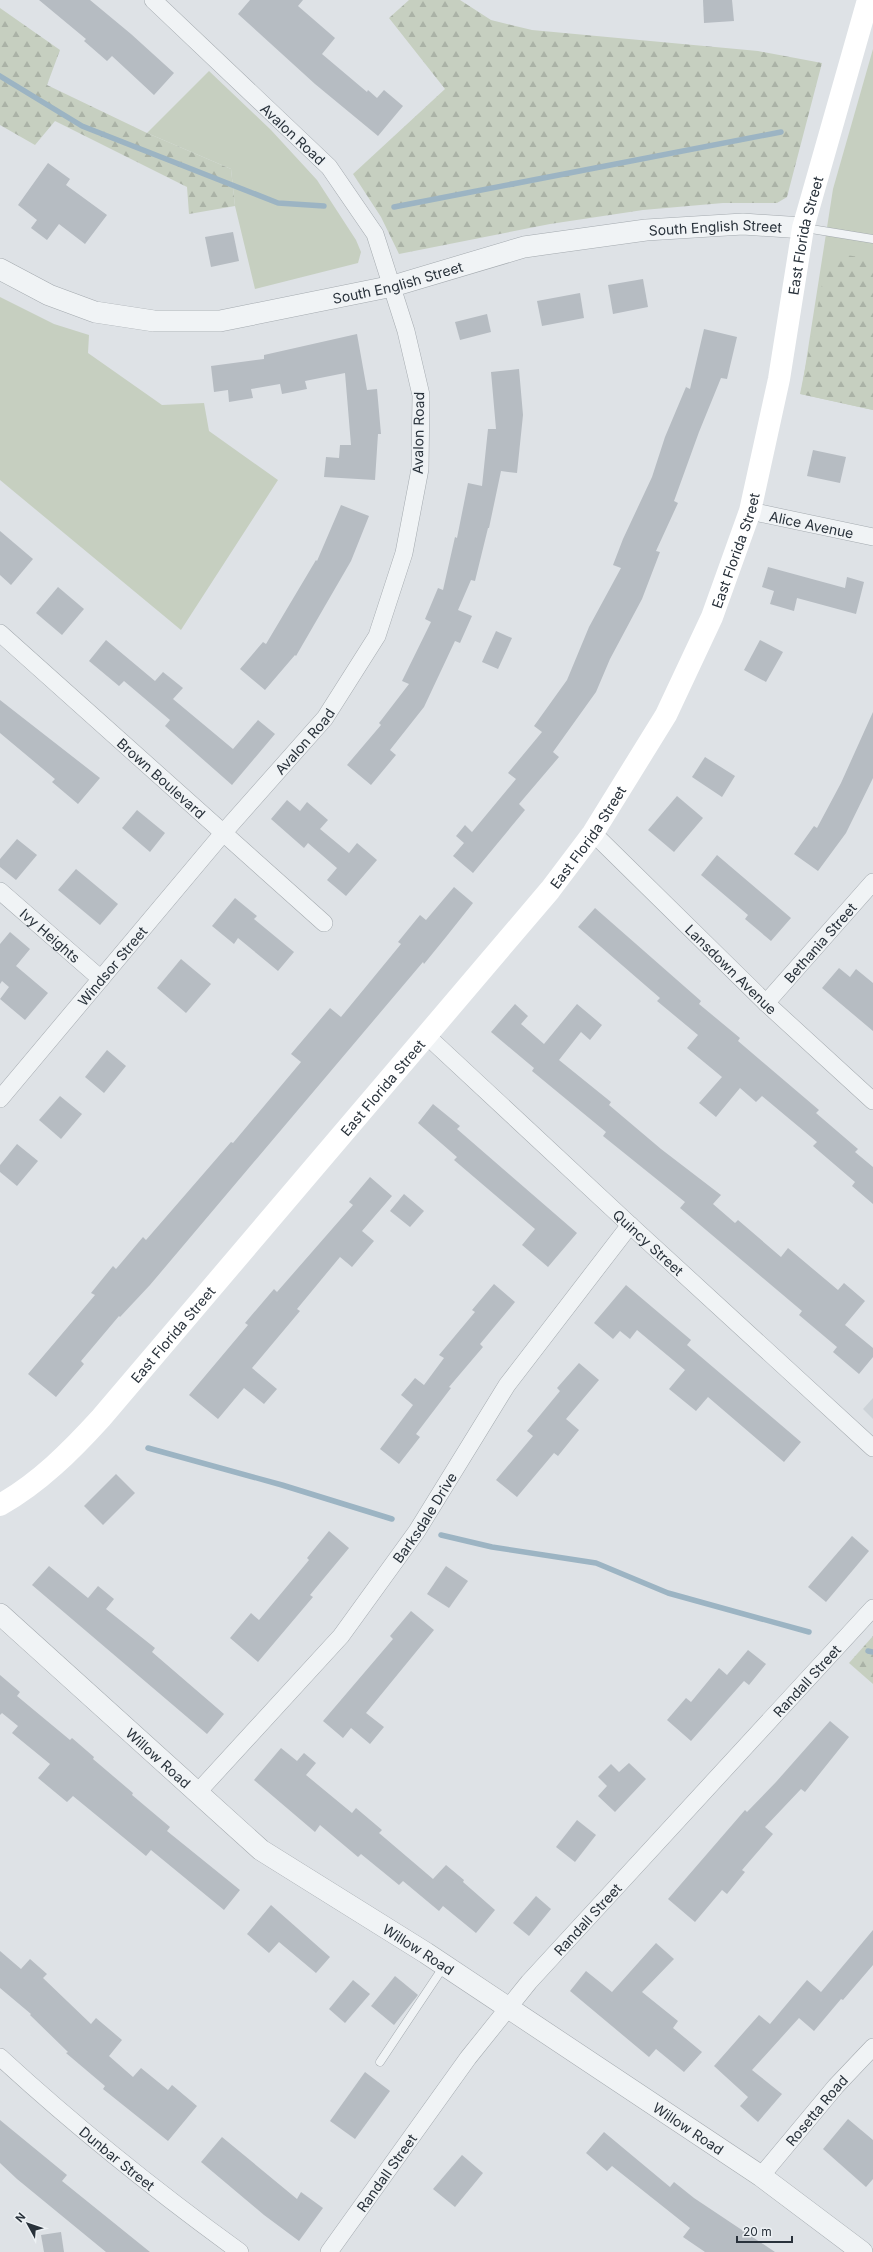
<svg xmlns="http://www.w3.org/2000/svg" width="873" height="2252" font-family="Inter,sans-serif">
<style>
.built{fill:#ccd2d7}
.green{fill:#c6cfc0}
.forest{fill:url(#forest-firs)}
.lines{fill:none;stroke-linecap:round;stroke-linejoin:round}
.stream{stroke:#9cb4c3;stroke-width:5.5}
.building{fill:#b6bcc2}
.service-casing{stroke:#a4aaaf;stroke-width:9}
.minor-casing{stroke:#a4aaaf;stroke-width:18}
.tertiary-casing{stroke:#a4aaaf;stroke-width:22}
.service{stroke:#f0f3f5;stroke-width:8}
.minor{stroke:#f0f3f5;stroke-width:17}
.tertiary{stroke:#f0f3f5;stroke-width:21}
.secondary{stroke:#fff;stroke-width:22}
.labels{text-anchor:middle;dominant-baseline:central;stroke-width:3;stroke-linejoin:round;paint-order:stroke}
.street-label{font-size:14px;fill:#29323b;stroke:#edf1f4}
</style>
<defs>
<pattern id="forest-firs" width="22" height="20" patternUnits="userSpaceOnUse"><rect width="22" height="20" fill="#c6cfc0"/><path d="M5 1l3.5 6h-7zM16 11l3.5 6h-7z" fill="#aab2a6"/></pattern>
</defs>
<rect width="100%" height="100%" fill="#dee2e6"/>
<!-- built -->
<polygon class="built" points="873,1398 873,1419 863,1409"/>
<!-- green -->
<g class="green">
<polygon points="873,49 873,410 801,394 833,189"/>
<polygon points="209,71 271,130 317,180 356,240 361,252 358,263 255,289 235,206 231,169 147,133"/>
<polygon points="0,297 54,324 89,335 88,353 162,405 204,403 209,431 278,480 181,630 0,480"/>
</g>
<!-- forest -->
<g class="forest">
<polygon points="409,0 460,0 491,20 532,30 758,51 822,63 787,197 777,203 723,203 643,210 550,224 399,254 381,217 353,174 445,89 389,18"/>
<polygon points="0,8 60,50 47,85 147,133 231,169 235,206 189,214 187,187 55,121 35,145 0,125"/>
<polygon points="839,254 873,259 873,410 800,394 825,270"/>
<polygon points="873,1636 873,1684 849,1663"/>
</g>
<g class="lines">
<!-- stream -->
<g class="stream">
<polyline points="0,76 82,126 278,203 324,206"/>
<polyline points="394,207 781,132"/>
<polyline points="148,1448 282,1485 392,1519"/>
<polyline points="441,1535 492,1547 596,1563 668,1593 809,1632"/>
<polyline points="868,1651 873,1652"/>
</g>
</g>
<!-- building -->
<g class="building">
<polygon points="39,0 90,0 131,34 174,73 154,95 112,56 107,61 84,41 86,39"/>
<polygon points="250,0 303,0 298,6 335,38 322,54 367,92 368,90 377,98 384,90 403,106 378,136 315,84 238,14"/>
<polygon points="703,0 732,0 734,21 704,23"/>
<polygon points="48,163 70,179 66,185 107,215 85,244 59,224 47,240 31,228 37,220 18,205"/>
<polygon points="233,232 239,261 211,267 205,237"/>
<polygon points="643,279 648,307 613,314 608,285"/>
<polygon points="580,293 584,318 542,326 537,301"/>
<polygon points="487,314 491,332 460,340 455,322"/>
<polygon points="704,329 737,337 727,379 721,378 699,432 674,501 678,503 656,551 660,552 642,599 610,659 596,692 553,752 559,757 519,804 525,810 473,873 453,856 464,843 456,836 465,825 472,832 516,779 508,773 542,732 534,726 567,680 589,627 621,568 613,565 623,539 652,477 665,437 686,387 690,389"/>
<polygon points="357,334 367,390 377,389 381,434 378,434 375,480 324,477 326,457 339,458 340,445 351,445 345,373 305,381 307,389 282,394 280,384 251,389 253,398 229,402 228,390 214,392 211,366 264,359 264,355"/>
<polygon points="519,369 523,415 517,473 501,471 489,528 488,528 475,581 471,580 458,610 472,616 460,643 455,641 424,707 390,750 396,755 371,785 347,765 381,725 379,723 409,684 402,681 431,622 425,619 438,588 443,590 455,537 457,538 468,483 482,486 488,429 496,429 491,372"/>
<polygon points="813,450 846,457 840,483 807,476"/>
<polygon points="341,505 369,516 351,561 296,656 295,655 265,690 240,669 263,642 266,644 316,560 317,561"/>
<polygon points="0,531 33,559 11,585 0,575"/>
<polygon points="768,567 845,588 847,577 864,582 856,614 797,598 794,611 770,604 774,591 762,587"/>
<polygon points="58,587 84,609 62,635 36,613"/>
<polygon points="496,631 512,638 498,669 482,662"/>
<polygon points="106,640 155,681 163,672 183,688 173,699 233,749 258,720 275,734 232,785 165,726 170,720 124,681 119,686 89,661"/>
<polygon points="760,640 783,652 766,682 744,670"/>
<polygon points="0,700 100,778 78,804 52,782 55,779 0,733"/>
<polygon points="873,712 873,778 846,833 818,871 794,854 814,826 817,828 841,783"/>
<polygon points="705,757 735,776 722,797 692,777"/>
<polygon points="677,796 703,818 674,852 648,830"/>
<polygon points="287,800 300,811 307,802 328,820 320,829 349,853 357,843 377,860 346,896 327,880 337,868 308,843 304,848 271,819"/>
<polygon points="137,810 165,833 150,852 122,828"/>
<polygon points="17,839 37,855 16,880 0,867 0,859"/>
<polygon points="717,855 791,918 771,941 745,919 748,915 701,875"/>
<polygon points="76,869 118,904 100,925 58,890"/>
<polygon points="454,887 473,903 446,937 424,964 423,962 150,1285 120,1317 119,1316 81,1361 84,1364 56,1397 28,1374 95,1295 91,1293 113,1266 116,1269 143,1237 146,1240 231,1142 233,1143 301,1062 291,1054 330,1008 341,1017 401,944 398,942 420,915 426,920"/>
<polygon points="235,898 257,916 254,919 294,952 278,971 238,938 234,944 212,926"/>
<polygon points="595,908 701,1001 699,1004 740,1038 738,1041 819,1110 816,1113 858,1149 855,1152 873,1167 873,1204 852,1186 855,1182 813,1146 817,1142 762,1096 756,1102 740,1088 716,1117 699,1103 722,1077 687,1048 698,1035 657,1001 660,998 578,927"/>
<polygon points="10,932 30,949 16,966 48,993 25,1020 0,999 9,987 2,981 0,984 0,944"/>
<polygon points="181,959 211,984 186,1013 157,988"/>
<polygon points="839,968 850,977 856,969 873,983 873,1031 822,988"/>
<polygon points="515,1004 528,1016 521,1024 544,1044 577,1004 602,1025 590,1040 581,1032 559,1060 611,1102 609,1105 661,1149 721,1195 713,1204 735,1223 738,1220 781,1257 788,1248 838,1290 844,1283 865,1301 845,1325 873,1348 873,1357 859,1374 833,1352 837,1347 799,1315 802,1311 680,1208 685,1202 603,1136 606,1132 532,1071 534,1068 491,1032"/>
<polygon points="107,1050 126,1066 104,1093 85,1077"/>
<polygon points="60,1096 82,1114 61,1139 39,1120"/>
<polygon points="433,1104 460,1126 457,1129 577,1233 548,1267 522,1245 535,1229 454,1160 457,1157 418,1123"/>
<polygon points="17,1144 38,1161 17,1186 0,1172 0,1165"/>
<polygon points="370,1177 392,1196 362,1231 374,1241 352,1267 340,1257 297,1309 300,1311 252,1368 277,1389 264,1404 244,1388 218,1419 189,1395 248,1325 245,1323 274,1289 277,1292 353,1205 349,1202"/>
<polygon points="404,1194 424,1211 410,1227 390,1211"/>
<polygon points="494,1284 515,1302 480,1344 483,1347 449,1387 451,1388 416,1434 420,1437 399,1464 380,1449 413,1405 401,1395 415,1378 424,1385 444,1358 439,1355 475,1312 472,1310"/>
<polygon points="626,1285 691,1340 687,1345 801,1442 784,1462 708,1397 696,1411 669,1389 685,1370 637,1330 630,1339 620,1331 613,1339 594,1323"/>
<polygon points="579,1363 599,1380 566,1419 579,1430 558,1456 554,1453 517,1497 496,1480 533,1436 527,1431 560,1391 557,1388"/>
<polygon points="116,1474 135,1493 103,1525 84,1506"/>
<polygon points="329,1531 349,1548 310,1595 313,1597 258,1662 230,1638 251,1613 259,1620 309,1560 307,1558"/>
<polygon points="852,1536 869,1551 826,1602 808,1587"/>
<polygon points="49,1566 88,1598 98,1586 114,1599 106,1609 155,1648 152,1652 224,1714 207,1734 32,1585"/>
<polygon points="446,1566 468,1581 449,1608 427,1594"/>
<polygon points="411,1611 434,1630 366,1713 384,1727 370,1744 351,1728 343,1738 323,1721 393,1639 390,1636"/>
<polygon points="748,1650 766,1664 749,1685 744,1681 691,1741 667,1720 686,1698 691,1702 719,1668 727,1675"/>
<polygon points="0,1675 20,1692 17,1696 70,1740 72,1738 94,1757 93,1759 133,1793 132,1795 170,1827 167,1831 240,1890 224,1910 151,1850 146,1856 73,1796 67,1802 38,1778 50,1764 12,1733 18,1726 2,1713 0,1715"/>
<polygon points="830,1721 849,1737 805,1792 801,1789 765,1827 773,1834 742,1870 745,1872 727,1894 722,1890 695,1922 668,1899 745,1810 747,1812 776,1782"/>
<polygon points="281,1748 297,1761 304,1753 316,1763 306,1775 352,1813 356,1808 382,1830 379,1833 433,1879 446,1865 464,1880 463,1882 495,1910 476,1933 443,1906 439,1911 403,1881 399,1885 361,1854 358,1857 320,1825 315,1832 254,1780"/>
<polygon points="629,1763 646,1779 615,1812 598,1796 607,1786 598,1777 611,1764 619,1772"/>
<polygon points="577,1820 596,1835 575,1862 556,1847"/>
<polygon points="536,1896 551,1909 529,1936 513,1923"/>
<polygon points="271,1905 330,1957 316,1973 279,1942 269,1953 247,1934"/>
<polygon points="873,1930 873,1965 843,2000 841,1999 814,2031 799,2018 752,2070 782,2094 758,2122 740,2106 748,2097 714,2066 759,2015 770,2024 807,1980 821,1992"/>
<polygon points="656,1943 674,1959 642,1992 678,2021 673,2028 702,2052 684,2072 656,2049 649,2057 570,1991 586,1971 612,1992"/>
<polygon points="0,1951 21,1969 30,1959 47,1974 43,1978 91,2024 96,2018 122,2040 109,2056 133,2077 141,2068 168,2090 172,2085 197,2106 168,2141 103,2089 105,2086 66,2053 68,2052 30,2015 31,2014 0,1988"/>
<polygon points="395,1976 418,1995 394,2025 371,2006"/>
<polygon points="353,1980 370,1994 345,2023 329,2009"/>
<polygon points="365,2072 390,2091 355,2139 330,2121"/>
<polygon points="848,2119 873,2140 873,2179 866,2187 823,2149"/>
<polygon points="0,2120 67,2175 62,2181 150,2252 106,2252 17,2179 0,2163"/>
<polygon points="604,2132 670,2187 674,2182 694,2198 775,2252 705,2252 683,2237 690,2228 612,2166 607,2171 586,2153"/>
<polygon points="222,2137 297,2199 301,2192 323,2208 299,2241 264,2215 201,2162"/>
<polygon points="462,2155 483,2173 455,2207 433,2189"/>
<polygon points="61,2232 64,2252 44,2252 41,2235"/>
</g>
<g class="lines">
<defs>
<g id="service">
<polyline points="805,228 873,239"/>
<polyline points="380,2062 444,1966"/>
</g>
<g id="minor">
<path id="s1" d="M750,511L873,537"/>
<path id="s2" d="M0,633L324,923"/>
<path id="s3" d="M593,833L766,1003L873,1101"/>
<path id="s4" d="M0,891L101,979"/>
<path id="s5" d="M766,1003L873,882"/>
<path id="s6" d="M426,1035L630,1225L873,1448"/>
<path id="s7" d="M0,1099L224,832L325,718L377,636L404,553L420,469L421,395L406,331L375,234L329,167L153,0"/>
<path id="s8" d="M197,1793L341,1636L417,1531L507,1385L630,1225"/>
<path id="s9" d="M0,2057C76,2127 156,2191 240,2252"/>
<path id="s10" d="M761,2176L836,2086L873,2047"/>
<path id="s11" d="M329,2252L468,2058L529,1982L873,1608"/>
</g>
<g id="tertiary">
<path id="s12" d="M0,269L49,295L95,312L154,321H220L393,286L524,247L646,230L743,224L803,228"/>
<path id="s13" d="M0,1614L261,1850L426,1953L761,2176L862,2252"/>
</g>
</defs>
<!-- service casing -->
<use href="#service" class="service-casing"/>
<!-- minor casing -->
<use href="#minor" class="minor-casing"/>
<!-- tertiary casing -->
<use href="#tertiary" class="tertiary-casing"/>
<!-- service -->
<use href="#service" class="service"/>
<!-- minor -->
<use href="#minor" class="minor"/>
<!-- tertiary -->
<use href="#tertiary" class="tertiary"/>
<!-- secondary -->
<path class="secondary" id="s14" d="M0,1505C39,1483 71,1451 101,1418L550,890L593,833L666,715L712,617L750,511L779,379L803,228L868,0"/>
</g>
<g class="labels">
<!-- street labels -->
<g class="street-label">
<text transform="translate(293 134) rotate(43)">Avalon Road</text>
<text stroke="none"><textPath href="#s12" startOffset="736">South English Street</textPath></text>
<text stroke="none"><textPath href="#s14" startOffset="1539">East Florida Street</textPath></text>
<text stroke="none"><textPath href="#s12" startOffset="412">South English Street</textPath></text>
<text transform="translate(418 433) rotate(-89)">Avalon Road</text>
<text stroke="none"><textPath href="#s1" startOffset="63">Alice Avenue</textPath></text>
<text stroke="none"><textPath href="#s14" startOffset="1216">East Florida Street</textPath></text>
<text stroke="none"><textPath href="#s7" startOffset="470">Avalon Road</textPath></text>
<text stroke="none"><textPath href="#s2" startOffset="217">Brown Boulevard</textPath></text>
<text stroke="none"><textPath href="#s14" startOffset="892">East Florida Street</textPath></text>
<text stroke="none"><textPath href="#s4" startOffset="67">Ivy Heights</textPath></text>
<text stroke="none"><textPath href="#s5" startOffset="81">Bethania Street</textPath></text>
<text stroke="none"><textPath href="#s7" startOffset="174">Windsor Street</textPath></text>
<text stroke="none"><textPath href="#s3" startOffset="194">Lansdown Avenue</textPath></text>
<text stroke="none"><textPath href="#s14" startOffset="568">East Florida Street</textPath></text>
<text stroke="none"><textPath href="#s6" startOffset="304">Quincy Street</textPath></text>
<text stroke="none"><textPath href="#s14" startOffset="244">East Florida Street</textPath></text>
<text stroke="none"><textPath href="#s8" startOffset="358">Barksdale Drive</textPath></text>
<text stroke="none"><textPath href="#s11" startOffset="746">Randall Street</textPath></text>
<text stroke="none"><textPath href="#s13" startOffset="214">Willow Road</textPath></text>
<text stroke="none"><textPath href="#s11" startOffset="422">Randall Street</textPath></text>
<text stroke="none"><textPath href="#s13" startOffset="538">Willow Road</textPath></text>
<text stroke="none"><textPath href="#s10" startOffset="86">Rosetta Road</textPath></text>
<text stroke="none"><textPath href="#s13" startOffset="862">Willow Road</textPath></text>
<text stroke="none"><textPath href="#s9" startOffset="155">Dunbar Street</textPath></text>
<text stroke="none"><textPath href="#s11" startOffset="98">Randall Street</textPath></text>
</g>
</g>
<!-- north arrow -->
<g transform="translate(28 2224) rotate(310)" stroke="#edf1f4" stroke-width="3" paint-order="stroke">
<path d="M0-3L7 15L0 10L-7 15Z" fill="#29323b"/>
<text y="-6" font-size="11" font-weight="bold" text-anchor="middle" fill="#29323b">N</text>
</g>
<!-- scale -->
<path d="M737 2236v6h55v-6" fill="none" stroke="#29323b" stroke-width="2"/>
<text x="743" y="2236" font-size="12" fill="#29323b" stroke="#edf1f4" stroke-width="3" paint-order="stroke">20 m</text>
</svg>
